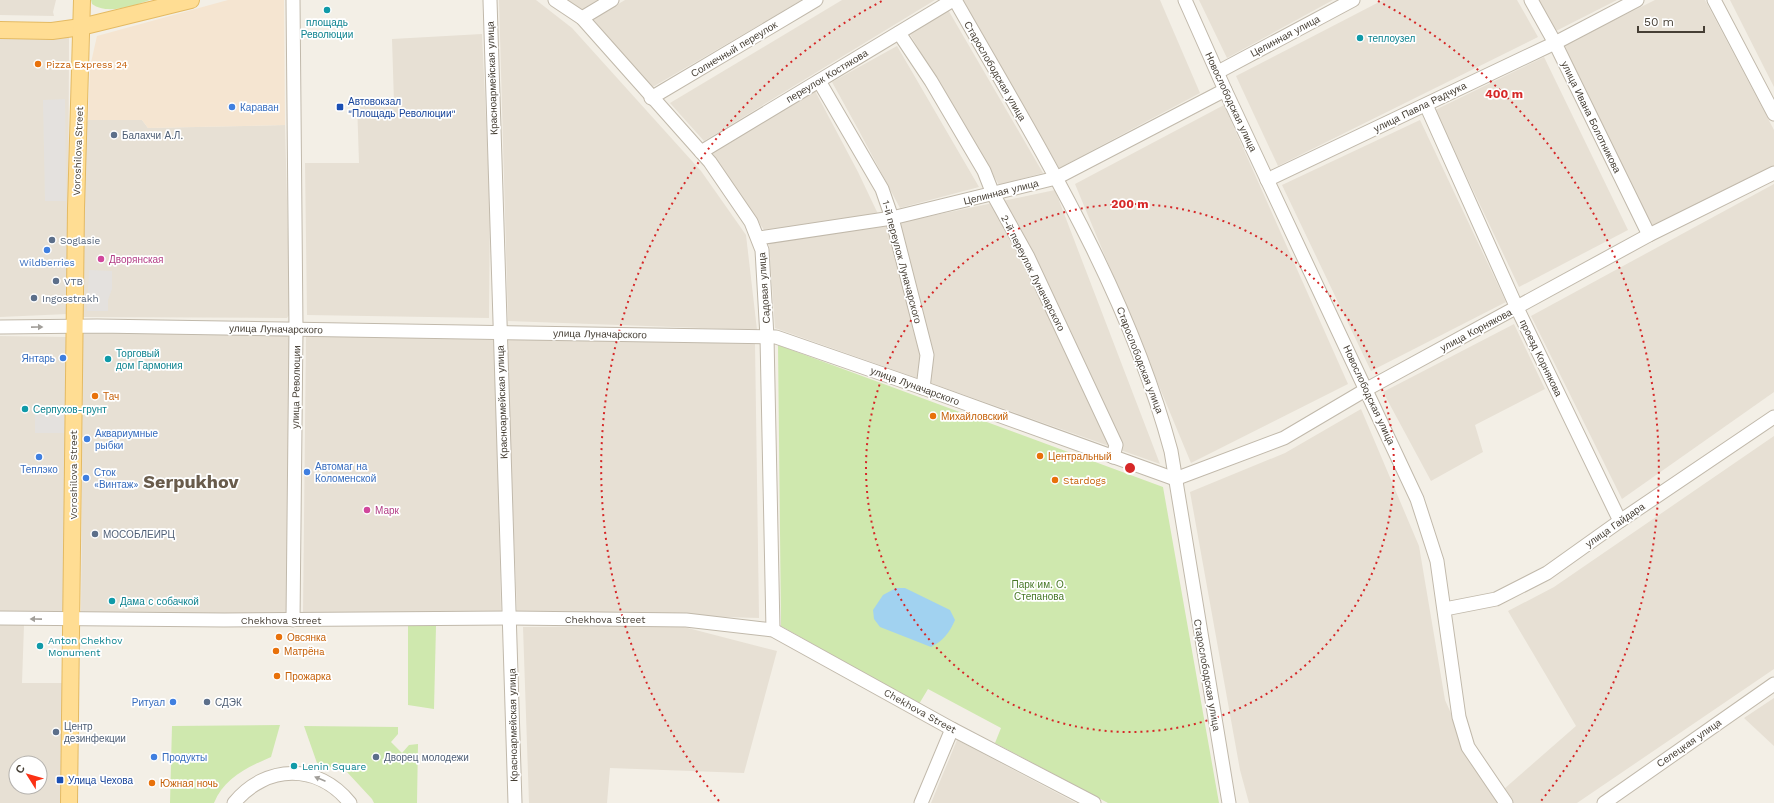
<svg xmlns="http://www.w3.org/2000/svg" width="1774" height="803" font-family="'Work Sans',sans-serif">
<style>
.residential{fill:#e7e0d4;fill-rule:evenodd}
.commercial{fill:#f5e5d1}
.green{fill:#cfe8ae}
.parking{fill:#e4e1de}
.water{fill:#a1d2f0}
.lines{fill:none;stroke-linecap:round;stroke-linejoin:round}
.minor-casing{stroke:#c1b9ab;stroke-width:15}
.major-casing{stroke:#e4ba63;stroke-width:18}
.minor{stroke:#fff;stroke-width:13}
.major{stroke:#ffdd93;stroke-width:16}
.oneway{fill:#a29f9a}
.ring{fill:none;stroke:#d62828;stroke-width:2;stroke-dasharray:2 4}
.culture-dot{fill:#0f9aa8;stroke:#fff;stroke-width:1.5}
.food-dot{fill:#e8710a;stroke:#fff;stroke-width:1.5}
.shop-dot{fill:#3f7fe0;stroke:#fff;stroke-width:1.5}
.transit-dot{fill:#1a4fb4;stroke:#fff;stroke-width:1.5}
.service-dot{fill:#5c6f8a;stroke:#fff;stroke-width:1.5}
.hotel-dot{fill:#d1479c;stroke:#fff;stroke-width:1.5}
.labels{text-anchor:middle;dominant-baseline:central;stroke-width:3.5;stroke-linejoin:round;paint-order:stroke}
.culture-label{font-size:10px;fill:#0d838f;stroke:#fff;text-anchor:start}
.street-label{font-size:10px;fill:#463f35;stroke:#fff}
.food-label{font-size:10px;fill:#c56008;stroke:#fff;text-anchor:start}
.transit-label{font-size:10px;fill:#164399;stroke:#fff;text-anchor:start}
.shop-label{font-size:10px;fill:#366cbe;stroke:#fff;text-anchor:start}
.service-label{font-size:10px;fill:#4e5e75;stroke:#fff;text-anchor:start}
.hotel-label{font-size:10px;fill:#b23c85;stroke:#fff;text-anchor:start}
.park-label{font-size:10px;fill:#487828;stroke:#fff}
.town-label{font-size:18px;font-weight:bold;fill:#695c4c;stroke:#fff}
.centre{fill:#d62828;stroke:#fff;stroke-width:2}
.ring-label{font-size:12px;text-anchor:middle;font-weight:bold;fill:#d62828;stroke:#fff;stroke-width:3.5;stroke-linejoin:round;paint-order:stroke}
</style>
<rect width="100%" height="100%" fill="#f3efe6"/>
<!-- residential -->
<g class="residential">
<polygon points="0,0 56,0 53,12 54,16 0,15"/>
<polygon points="499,0 536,0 572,28 701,171 746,235 757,330 508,321"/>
<polygon points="567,0 602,0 582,12"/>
<polygon points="625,0 802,0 651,88 593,19"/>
<polygon points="842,0 935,0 704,141 670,103"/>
<polygon points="963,0 1160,0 1200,93 1059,168"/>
<polygon points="1199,0 1333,0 1227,58"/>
<polygon points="1383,0 1517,0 1538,37 1278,166 1236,76"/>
<polygon points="1538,0 1617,0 1556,31"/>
<polygon points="1655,0 1705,0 1774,130 1774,166 1651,228 1564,45"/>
<polygon points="1730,0 1774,0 1774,87"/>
<polygon points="947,8 1043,173 999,185 908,31"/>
<polygon points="482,34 490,203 489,318 307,315 305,163 359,163 357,102 394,103 392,39"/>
<polygon points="69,35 68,314 0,317 0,37"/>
<polygon points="897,46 979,187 900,208 858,129 832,82"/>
<polygon points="1544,57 1628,230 1519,287 1435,110"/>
<polygon points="814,89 858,172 878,214 764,230 711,151"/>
<polygon points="1224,105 1348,384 1191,463 1075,184"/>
<polygon points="88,120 142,120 148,128 285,125 290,314 287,318 83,317 84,126"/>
<polygon points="1420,120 1506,302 1371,371 1282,185"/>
<polygon points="1774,184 1774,392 1622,499 1531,316"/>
<polygon points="1055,190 1160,464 775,328 769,242 902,222"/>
<polygon points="1514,324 1545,389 1475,425 1483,452 1431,481 1383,392"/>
<polygon points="83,331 290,334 286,616 81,614"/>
<polygon points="306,335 495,340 501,611 303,615"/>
<polygon points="0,336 68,337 66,613 0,613"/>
<polygon points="506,338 755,344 759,618 517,611"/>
<polygon points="1361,409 1419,546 1445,700 1476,769 1499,803 1249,803 1240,770 1190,492 1285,453"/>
<polygon points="1774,436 1774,669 1577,803 1512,803 1504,789 1576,726 1508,611 1554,587"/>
<path d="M0,625H24L22,683H63L62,803H0ZM16,763H40V787H16Z"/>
<polygon points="680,626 777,651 744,773 610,768 607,803 529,803 523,627"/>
<polygon points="1774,698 1774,746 1744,718"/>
<polygon points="957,740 1076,803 931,803"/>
</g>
<!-- commercial -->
<polygon class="commercial" points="228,0 284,0 285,125 148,128 142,120 88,120 90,67 97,36"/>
<!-- green -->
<g class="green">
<path d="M91,0H150C133,6 107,15 92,4Z"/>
<polygon points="778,345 1163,487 1219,803 1108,803 995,743 1001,728 928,689 919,704 781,626"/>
<polygon points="408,625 436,626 434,709 408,705"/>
<path d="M280,725L271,757C248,767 224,778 214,803H170L172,726Z"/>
<polygon points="304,726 398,727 398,734 391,742 402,753 409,745 418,744 417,803 374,803 372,799 347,772 317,763"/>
</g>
<!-- parking -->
<g class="parking">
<polygon points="65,99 66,201 45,201 43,100"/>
<polygon points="89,270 112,271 112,289 108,300 108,311 87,311"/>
<rect x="35" y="409" width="29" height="24"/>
</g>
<!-- water -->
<path class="water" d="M896,588H905L950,610L955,620C950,632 943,641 931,647L880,627L874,619L873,610L883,595Z"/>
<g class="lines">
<defs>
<g id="minor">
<polyline points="293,0 296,329 293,620"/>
<polyline points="490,0 515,803"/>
<polyline points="555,0 582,18 710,162 751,222 762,250 767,337 773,630"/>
<path d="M955,0C1038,146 1127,287 1171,451L1229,803"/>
<polyline points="1185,0 1225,90 1417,499 1437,561 1459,717 1468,747 1506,803"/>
<polyline points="1531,0 1555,43 1649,235"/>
<polyline points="1714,0 1774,114"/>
<polyline points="582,18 612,0"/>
<polyline points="899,33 931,81 984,171 993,194 1028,257 1116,445 1113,457"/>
<polyline points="1218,72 1353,0"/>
<polyline points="819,81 882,189 892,218 927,355 923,388"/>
<polyline points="651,98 816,0"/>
<polyline points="1426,105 1517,308 1620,521"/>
<polyline points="701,152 953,0"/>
<polyline points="1267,180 1555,43 1637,0"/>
<polyline points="759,238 892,218 1056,178 1225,90"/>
<polyline points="0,327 97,326 776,337 923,388 1175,479 1284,438 1367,389 1649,235 1774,173"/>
<polyline points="1445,609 1496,599 1547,573 1620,521 1774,417"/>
<polyline points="0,618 224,620 511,618 686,620 773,630 952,729 1094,803"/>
<path d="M234,803C266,764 318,763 350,803"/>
<polyline points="921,803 952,729"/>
<polyline points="1604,803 1774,684"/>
</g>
<g id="major">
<polyline points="0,30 52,31 81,27 191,0"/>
<polyline points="69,803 76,208 82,0"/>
</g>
</defs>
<!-- minor casing -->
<use href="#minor" class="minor-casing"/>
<!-- major casing -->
<use href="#major" class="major-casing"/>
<!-- minor -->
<use href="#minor" class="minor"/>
<!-- major -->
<use href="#major" class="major"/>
</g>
<!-- one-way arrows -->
<defs><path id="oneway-solid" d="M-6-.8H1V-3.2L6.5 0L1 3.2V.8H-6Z"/></defs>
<g class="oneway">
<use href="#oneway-solid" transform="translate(37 327) rotate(-1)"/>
<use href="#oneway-solid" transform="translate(36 619) rotate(-179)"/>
<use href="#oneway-solid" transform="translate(320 779) rotate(-157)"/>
</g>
<!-- distance rings -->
<g class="ring">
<circle cx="1130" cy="468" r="264"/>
<path d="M719 801A529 529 0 0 1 882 1M1378 1A529 529 0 0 1 1541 801"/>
</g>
<!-- markers -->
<g class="culture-dot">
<circle cx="327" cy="10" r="4"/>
<circle cx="1360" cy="38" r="4"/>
<circle cx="108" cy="359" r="4"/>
<circle cx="25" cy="409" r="4"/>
<circle cx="112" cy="601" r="4"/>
<circle cx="40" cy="646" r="4"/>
<circle cx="294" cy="766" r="4"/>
</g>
<g class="food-dot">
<circle cx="38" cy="64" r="4"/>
<circle cx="95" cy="396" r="4"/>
<circle cx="933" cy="416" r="4"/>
<circle cx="1040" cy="456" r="4"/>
<circle cx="1055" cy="480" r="4"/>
<circle cx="279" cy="637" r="4"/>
<circle cx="276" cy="651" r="4"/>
<circle cx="277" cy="676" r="4"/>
<circle cx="152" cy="783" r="4"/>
</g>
<g class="shop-dot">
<circle cx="232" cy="107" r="4"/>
<circle cx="47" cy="250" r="4"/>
<circle cx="63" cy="358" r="4"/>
<circle cx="87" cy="439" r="4"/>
<circle cx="39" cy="457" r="4"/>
<circle cx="307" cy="472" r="4"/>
<circle cx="86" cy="478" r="4"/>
<circle cx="173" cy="702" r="4"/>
<circle cx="154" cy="757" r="4"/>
</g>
<g class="transit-dot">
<rect x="336" y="103" width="8" height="8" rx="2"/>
<rect x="56" y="776" width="8" height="8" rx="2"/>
</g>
<g class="service-dot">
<circle cx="114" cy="135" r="4"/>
<circle cx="52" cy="240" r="4"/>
<circle cx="56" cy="281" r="4"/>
<circle cx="34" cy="298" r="4"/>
<circle cx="95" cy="534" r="4"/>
<circle cx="207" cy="702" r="4"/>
<circle cx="56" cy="732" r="4"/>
<circle cx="376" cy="757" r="4"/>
</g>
<g class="hotel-dot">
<circle cx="101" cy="259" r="4"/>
<circle cx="367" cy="510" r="4"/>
</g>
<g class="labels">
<!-- culture labels -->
<g class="culture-label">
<text x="327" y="22" text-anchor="middle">площадь<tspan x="327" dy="12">Революции</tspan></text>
<text x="1368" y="38">теплоузел</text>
<text x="116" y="353">Торговый<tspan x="116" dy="12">дом Гармония</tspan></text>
<text x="33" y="409">Серпухов-грунт</text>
<text x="120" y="601">Дама с собачкой</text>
<text x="48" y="640">Anton Chekhov<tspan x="48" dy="12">Monument</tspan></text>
<text x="302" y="766">Lenin Square</text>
</g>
<!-- street labels -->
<g class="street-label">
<text transform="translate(1285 36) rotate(-28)">Целинная улица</text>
<text transform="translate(734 49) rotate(-31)">Солнечный переулок</text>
<text transform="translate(995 71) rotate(60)">Старослободская улица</text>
<text transform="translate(827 76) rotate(-31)">переулок Костякова</text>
<text transform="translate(492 78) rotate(-92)">Красноармейская улица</text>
<text transform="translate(1231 102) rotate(65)">Новослободская улица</text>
<text transform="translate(1420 107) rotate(-26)">улица Павла Радчука</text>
<text transform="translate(1591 117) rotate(64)">улица Ивана Болотникова</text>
<text transform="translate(78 151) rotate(-88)">Voroshilova Street</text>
<text transform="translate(1001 192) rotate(-14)">Целинная улица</text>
<text transform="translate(902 262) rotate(75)">1-й переулок Луначарского</text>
<text transform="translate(1033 273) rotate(63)">2-й переулок Луначарского</text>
<text transform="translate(764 288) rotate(-94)">Садовая улица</text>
<text transform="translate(276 329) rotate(1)">улица Луначарского</text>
<text transform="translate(1476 330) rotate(-28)">улица Корнякова</text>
<text transform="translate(600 334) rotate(1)">улица Луначарского</text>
<text transform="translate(1541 358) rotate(64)">проезд Корнякова</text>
<text transform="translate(1140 360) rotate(69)">Старослободская улица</text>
<text transform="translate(915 386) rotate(20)">улица Луначарского</text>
<text transform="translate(296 387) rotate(-89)">улица Революции</text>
<text transform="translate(1369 395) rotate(65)">Новослободская улица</text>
<text transform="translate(502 402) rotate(-92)">Красноармейская улица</text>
<text transform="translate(73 475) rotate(-90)">Voroshilova Street</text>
<text transform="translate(1615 525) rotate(-35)">улица Гайдара</text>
<text x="605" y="619">Chekhova Street</text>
<text x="281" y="620">Chekhova Street</text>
<text transform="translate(1207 675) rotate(80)">Старослободская улица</text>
<text transform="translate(920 711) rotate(29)">Chekhova Street</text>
<text transform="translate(513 725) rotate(-91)">Красноармейская улица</text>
<text transform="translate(1689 743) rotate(-35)">Селецкая улица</text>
</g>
<!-- food labels -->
<g class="food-label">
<text x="46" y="64">Pizza Express 24</text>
<text x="103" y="396">Тач</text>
<text x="941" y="416">Михайловский</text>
<text x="1048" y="456">Центральный</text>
<text x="1063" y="480">Stardogs</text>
<text x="287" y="637">Овсянка</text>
<text x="284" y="651">Матрёнa</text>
<text x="285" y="676">Прожарка</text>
<text x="160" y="783">Южная ночь</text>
</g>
<!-- transit labels -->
<g class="transit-label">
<text x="348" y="101">Автовокзал<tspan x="348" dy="12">"Площадь Революции"</tspan></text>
<text x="68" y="780">Улица Чехова</text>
</g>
<!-- shop labels -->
<g class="shop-label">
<text x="240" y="107">Караван</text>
<text x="47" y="262" text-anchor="middle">Wildberries</text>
<text x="55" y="358" text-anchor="end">Янтарь</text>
<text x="95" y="433">Аквариумные<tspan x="95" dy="12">рыбки</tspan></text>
<text x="315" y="466">Автомаг на<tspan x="315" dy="12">Коломенской</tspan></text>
<text x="39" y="469" text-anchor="middle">Теплэко</text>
<text x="94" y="472">Сток<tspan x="94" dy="12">«Винтаж»</tspan></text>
<text x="165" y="702" text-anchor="end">Ритуал</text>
<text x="162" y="757">Продукты</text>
</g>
<!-- service labels -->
<g class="service-label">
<text x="122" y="135">Балахчи А.Л.</text>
<text x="60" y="240">Soglasie</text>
<text x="64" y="281">VTB</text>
<text x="42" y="298">Ingosstrakh</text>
<text x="103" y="534">МОСОБЛЕИРЦ</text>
<text x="215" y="702">СДЭК</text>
<text x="64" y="726">Центр<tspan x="64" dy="12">дезинфекции</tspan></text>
<text x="384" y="757">Дворец молодежи</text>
</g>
<!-- hotel labels -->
<g class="hotel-label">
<text x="109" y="259">Дворянская</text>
<text x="375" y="510">Марк</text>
</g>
<!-- park labels -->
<g class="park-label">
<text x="1039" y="584">Парк им. О.<tspan x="1039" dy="12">Степанова</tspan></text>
</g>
<!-- town labels -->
<g class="town-label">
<text x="191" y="481">Serpukhov</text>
</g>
</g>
<circle cx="1130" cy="468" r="6" class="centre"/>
<g class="ring-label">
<text x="1504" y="98">400 m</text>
<text x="1130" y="208">200 m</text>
</g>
<!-- north arrow -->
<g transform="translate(28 775) rotate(307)"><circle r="19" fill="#ffffff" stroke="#b5b2ae"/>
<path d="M0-3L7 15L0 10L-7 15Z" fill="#fb3115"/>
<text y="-6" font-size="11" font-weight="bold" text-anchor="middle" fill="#463f35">С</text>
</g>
<!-- scale -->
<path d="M1638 26v6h66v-6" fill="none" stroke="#463f35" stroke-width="2"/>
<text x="1644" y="26" font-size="12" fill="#463f35" stroke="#ffffff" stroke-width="3" paint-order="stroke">50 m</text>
</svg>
